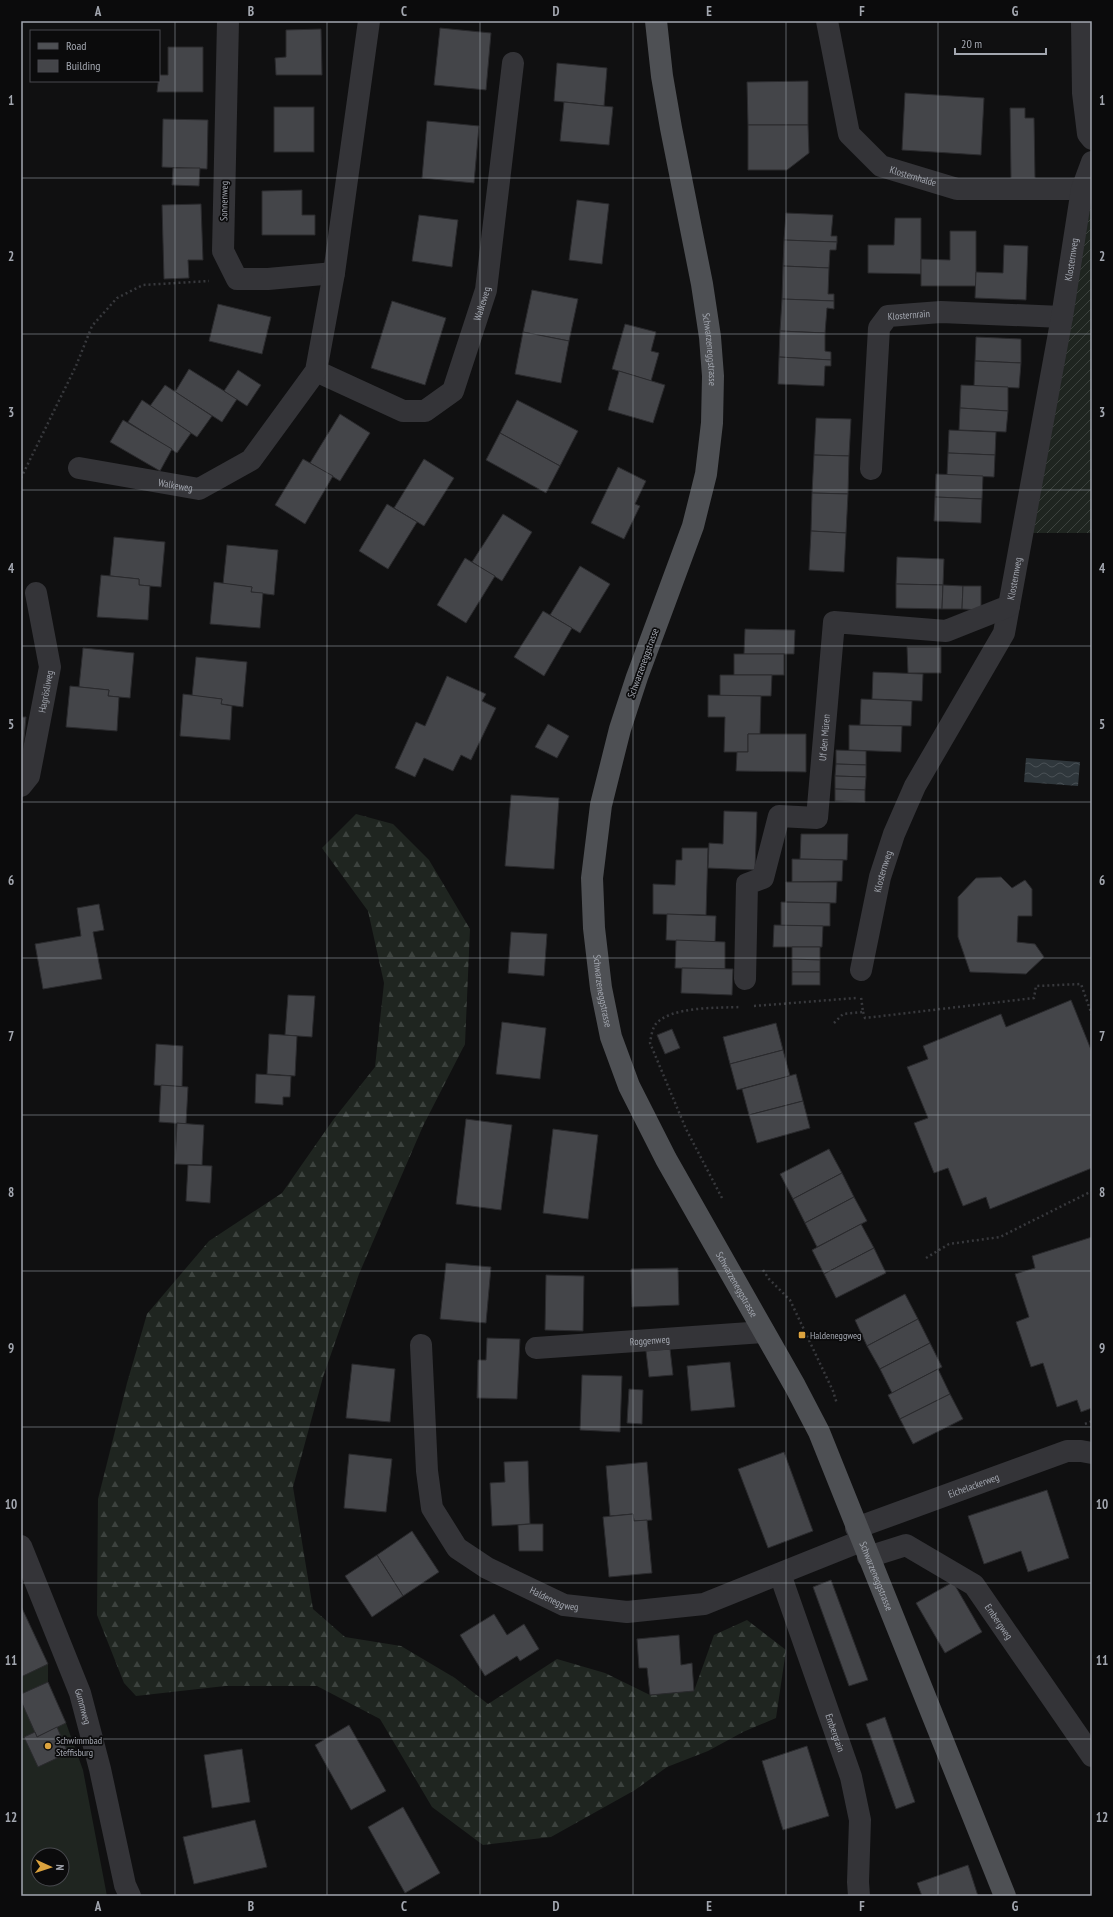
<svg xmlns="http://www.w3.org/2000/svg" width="1113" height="1917" font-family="'PT Sans Narrow',sans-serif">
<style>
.forest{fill:url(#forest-firs)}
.garden{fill:url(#garden-furrows)}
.pitch{fill:#1f2520;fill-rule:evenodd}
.water{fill:url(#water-waves)}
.building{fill:#444549;stroke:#2a2a2d}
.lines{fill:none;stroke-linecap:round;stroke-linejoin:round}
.path{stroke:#38393d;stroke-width:2.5;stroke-dasharray:2 3;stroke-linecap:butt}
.minor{stroke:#343438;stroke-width:22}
.major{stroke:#4e5054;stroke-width:22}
.grid{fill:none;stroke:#a3a7b0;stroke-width:1;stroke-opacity:0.55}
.poi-dot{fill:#dca33e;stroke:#0b0b0c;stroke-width:1.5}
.labels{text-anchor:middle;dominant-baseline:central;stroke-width:3.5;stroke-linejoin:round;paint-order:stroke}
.street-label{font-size:10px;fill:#a3a7b0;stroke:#0b0b0c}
.poi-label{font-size:10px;fill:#a3a7b0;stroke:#0b0b0c;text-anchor:start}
.neatline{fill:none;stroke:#a3a7b0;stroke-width:1.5}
.grid-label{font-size:13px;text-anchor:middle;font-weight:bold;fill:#a3a7b0}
</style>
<defs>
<pattern id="forest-firs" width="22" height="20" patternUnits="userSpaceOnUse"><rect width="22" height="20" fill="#1f2520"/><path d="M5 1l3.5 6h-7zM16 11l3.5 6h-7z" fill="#3c423e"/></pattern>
<pattern id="garden-furrows" width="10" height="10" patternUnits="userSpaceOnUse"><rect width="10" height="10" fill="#1f2520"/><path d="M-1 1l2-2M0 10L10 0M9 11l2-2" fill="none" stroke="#3c423e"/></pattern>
<pattern id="water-waves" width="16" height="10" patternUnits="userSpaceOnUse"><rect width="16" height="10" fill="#2f373c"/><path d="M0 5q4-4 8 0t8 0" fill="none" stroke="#4a5156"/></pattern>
</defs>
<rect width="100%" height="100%" fill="#101011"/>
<!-- forest -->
<polygon class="forest" points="356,814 393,824 429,860 470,929 465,1044 423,1126 359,1274 323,1377 293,1487 313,1609 345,1637 401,1646 455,1678 488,1704 557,1659 605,1673 650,1695 694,1691 714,1635 747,1620 786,1650 776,1718 743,1732 708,1751 667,1767 635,1790 551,1837 483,1845 432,1807 380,1719 317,1686 225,1686 136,1696 124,1683 97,1615 98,1499 127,1383 147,1314 209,1241 282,1193 333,1120 375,1067 384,983 368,911 322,848"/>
<!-- garden -->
<polygon class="garden" points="1092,162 1092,533 1022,533"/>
<!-- pitch -->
<path class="pitch" d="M21,1606L48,1664V1682L66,1723L83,1770L107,1896H21ZM38,1855H62V1879H38Z"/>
<!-- water -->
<polygon class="water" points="1026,758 1080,762 1078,786 1024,782"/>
<!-- building -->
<g class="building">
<polygon points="440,28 491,33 486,90 434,85"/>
<polygon points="321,29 322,75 276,75 275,58 286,57 286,30"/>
<polygon points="168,47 203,47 203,92 157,92 159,75 168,75"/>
<polygon points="557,63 607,68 604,106 554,101"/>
<polygon points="808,81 808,125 748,125 747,82"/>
<polygon points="905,93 984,98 981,155 902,150"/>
<polygon points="564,102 613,107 609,145 560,141"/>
<rect x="274" y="107" width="40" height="45"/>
<polygon points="1010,108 1025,108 1025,118 1034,118 1035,178 1011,178"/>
<polygon points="163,119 208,120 207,169 162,167"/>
<polygon points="427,121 479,126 474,183 422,178"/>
<polygon points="748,125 808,125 809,153 787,170 748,170"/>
<polygon points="173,168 200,168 199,186 172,185"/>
<polygon points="302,190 302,215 315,215 315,235 262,235 262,191"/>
<polygon points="577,200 609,204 602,264 569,260"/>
<polygon points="201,204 203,260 188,260 189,278 164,279 162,205"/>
<polygon points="786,213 833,215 831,236 837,236 837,242 784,240"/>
<polygon points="419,215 458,220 452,267 412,261"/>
<polygon points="895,218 921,218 921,274 868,273 868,245 894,245"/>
<polygon points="950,231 976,231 976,286 921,286 921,259 950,260"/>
<polygon points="784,240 837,242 836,250 830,250 829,268 783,266"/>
<polygon points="1004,245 1028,246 1026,300 975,298 976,272 1003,273"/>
<polygon points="783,266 829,268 828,294 834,294 834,301 782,299"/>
<polygon points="532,290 578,299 569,341 523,332"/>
<polygon points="782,299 834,301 834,309 827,308 825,333 780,331"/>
<polygon points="392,301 446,318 425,385 371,368"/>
<polygon points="218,304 271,317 262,354 209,341"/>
<polygon points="625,324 656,332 651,351 659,353 651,381 612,369"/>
<polygon points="780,331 825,333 825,351 831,352 831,360 779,357"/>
<polygon points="523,332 569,341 561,383 515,374"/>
<polygon points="976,337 1021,339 1021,363 975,361"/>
<polygon points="779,357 831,360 831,366 825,366 824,386 778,384"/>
<polygon points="975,361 1021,363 1019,388 974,386"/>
<polygon points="189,369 237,399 222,422 175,392"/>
<polygon points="238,370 261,385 247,406 224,391"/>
<polygon points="619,371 665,385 653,423 608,410"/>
<polygon points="165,385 212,416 197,437 150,406"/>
<polygon points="961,385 1008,387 1008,411 960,408"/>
<polygon points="142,400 191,433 177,453 128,422"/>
<polygon points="517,400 578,431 560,466 500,433"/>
<polygon points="960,408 1008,411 1006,432 959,430"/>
<polygon points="340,414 370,433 340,481 310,463"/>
<polygon points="816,418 851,419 849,456 814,455"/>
<polygon points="123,420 172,449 160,471 110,442"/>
<polygon points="949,430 996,432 995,455 948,453"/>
<polygon points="500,433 560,466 546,493 486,460"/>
<polygon points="948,453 995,455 994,477 947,475"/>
<polygon points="814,455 849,456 848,494 812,493"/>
<polygon points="303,459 333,476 305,524 275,505"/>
<polygon points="424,459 454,478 424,526 394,508"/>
<polygon points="618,467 646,481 635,504 640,506 624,539 591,523"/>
<polygon points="936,474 983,476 982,499 935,497"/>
<polygon points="812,493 848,494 846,533 811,531"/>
<polygon points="935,497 982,499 981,523 934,521"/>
<polygon points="387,504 417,522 388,569 359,551"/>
<polygon points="503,514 532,532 502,581 472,562"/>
<polygon points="811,531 846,533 844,572 809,570"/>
<polygon points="114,537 165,542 161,587 139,585 139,579 110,576"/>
<polygon points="227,545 278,550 274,595 251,592 252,587 223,584"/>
<polygon points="897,557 944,559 943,585 896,584"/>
<polygon points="465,558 495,576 466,623 437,605"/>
<polygon points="580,566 610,584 580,633 550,615"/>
<polygon points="101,575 139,579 139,585 150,586 148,620 97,617"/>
<polygon points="214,582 252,587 251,592 263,593 260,628 210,624"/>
<polygon points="896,584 943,585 942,609 896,608"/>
<polygon points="943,585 963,586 962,609 942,609"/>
<polygon points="963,586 981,586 981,610 962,609"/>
<polygon points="543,611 572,628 544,676 514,657"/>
<polygon points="745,629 795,630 794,654 744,654"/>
<polygon points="907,647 941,647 941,673 908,673"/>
<polygon points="83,648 134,653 130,698 108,696 109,690 79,687"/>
<rect x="734" y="654" width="50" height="21"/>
<polygon points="196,657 247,662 243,707 221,704 222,699 192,696"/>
<polygon points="873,672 923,674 922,701 872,699"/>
<polygon points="720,675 772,675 771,696 720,696"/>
<polygon points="447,676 486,694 482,701 496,708 471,760 461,755 453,771 424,758 415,777 395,768 416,722 425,726"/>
<polygon points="70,686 109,690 108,696 119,697 117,731 66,727"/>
<polygon points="183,694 222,699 221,704 232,706 230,740 180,736"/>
<polygon points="708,695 761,696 760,734 748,734 748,752 724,752 725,717 708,717"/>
<polygon points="861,699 912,701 911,726 860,725"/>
<polygon points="21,717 26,717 21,772"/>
<polygon points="548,724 569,736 557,758 535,747"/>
<polygon points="849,725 902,726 901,752 849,750"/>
<polygon points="748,734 806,734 806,772 736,771 737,752 748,752"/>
<polygon points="836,750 866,751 866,765 836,764"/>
<polygon points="836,764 866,765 866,777 835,776"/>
<polygon points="835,776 866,777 865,790 835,789"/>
<polygon points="835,789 865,790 865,802 835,801"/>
<polygon points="511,795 559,798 554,869 505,866"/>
<polygon points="724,811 757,812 755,870 708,868 709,843 723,844"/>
<polygon points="801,834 848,834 847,860 800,859"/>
<polygon points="682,848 708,848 706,915 653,914 653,884 675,885 676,860 682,860"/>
<polygon points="792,859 843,860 842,881 792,882"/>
<polygon points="1001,877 1012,888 1025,880 1032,889 1032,916 1018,916 1017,942 1035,944 1044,957 1026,974 970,972 958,937 958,897 976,878"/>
<polygon points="786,882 837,882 836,903 786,902"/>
<polygon points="781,902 830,903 830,926 781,926"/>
<polygon points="99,904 104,930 93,932 102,979 43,989 35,944 81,936 77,908"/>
<polygon points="667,914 716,916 715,942 666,940"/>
<polygon points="774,925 823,926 822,947 773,947"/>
<polygon points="511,932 547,934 544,976 508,973"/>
<polygon points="676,940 725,942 725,969 675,968"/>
<polygon points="792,947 820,947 820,960 792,959"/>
<polygon points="792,959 820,960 820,972 792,972"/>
<polygon points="682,968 733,969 732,995 681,993"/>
<rect x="792" y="972" width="28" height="13"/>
<polygon points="288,995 315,996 312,1037 285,1035"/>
<polygon points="1071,1000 1092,1052 1092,1168 990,1209 986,1197 963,1206 948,1168 934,1173 914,1123 928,1118 907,1067 928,1059 923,1046 1001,1014 1006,1027"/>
<polygon points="502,1022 546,1028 540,1079 496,1074"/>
<polygon points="776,1023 783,1050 730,1064 723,1037"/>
<polygon points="672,1029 680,1048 665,1054 657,1035"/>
<polygon points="269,1034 297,1036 295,1076 267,1074"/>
<polygon points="156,1044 183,1046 182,1087 154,1085"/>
<polygon points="783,1050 790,1076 737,1090 730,1064"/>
<polygon points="256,1074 291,1076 290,1097 283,1097 283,1105 255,1103"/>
<polygon points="796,1074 803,1101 749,1115 742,1089"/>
<polygon points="161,1085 188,1087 186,1124 159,1122"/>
<polygon points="803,1101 810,1128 757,1143 749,1115"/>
<polygon points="466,1119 512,1125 501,1210 456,1204"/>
<polygon points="177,1123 204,1125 202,1165 175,1164"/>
<polygon points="553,1129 598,1135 588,1219 543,1213"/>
<polygon points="829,1149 842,1173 793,1199 780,1174"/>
<polygon points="188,1165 212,1166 210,1203 186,1201"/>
<polygon points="842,1173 854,1197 805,1223 793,1199"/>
<polygon points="854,1197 867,1221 817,1247 805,1223"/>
<polygon points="861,1224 874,1248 824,1274 812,1250"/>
<polygon points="1092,1237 1092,1408 1081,1412 1077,1400 1057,1407 1043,1363 1031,1367 1016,1322 1029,1317 1015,1274 1035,1268 1032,1256"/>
<polygon points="874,1248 886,1273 836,1298 824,1274"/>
<polygon points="446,1263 491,1267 486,1323 440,1319"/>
<polygon points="678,1268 679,1305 632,1307 631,1269"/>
<polygon points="546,1275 584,1276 583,1331 545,1330"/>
<polygon points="905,1294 918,1319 867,1346 855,1320"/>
<polygon points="918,1319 930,1343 880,1369 867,1346"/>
<polygon points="487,1338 520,1339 517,1399 477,1398 478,1360 486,1360"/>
<polygon points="930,1343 942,1367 892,1393 880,1369"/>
<polygon points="670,1349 673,1375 649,1377 646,1351"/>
<polygon points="730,1362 735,1407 691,1411 687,1366"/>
<polygon points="352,1364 395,1369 390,1422 346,1418"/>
<polygon points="938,1369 950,1394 900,1419 888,1395"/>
<polygon points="582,1375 622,1376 620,1432 580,1430"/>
<polygon points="629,1389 643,1390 642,1424 627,1423"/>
<polygon points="950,1394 963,1419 913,1444 900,1419"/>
<polygon points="784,1452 813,1531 768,1548 738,1469"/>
<polygon points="349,1454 392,1459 386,1512 344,1508"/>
<polygon points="528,1461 530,1524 492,1526 490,1483 505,1482 504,1462"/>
<polygon points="647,1462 652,1520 634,1521 633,1514 610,1516 606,1466"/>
<polygon points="1047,1490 1069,1558 1028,1572 1021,1551 984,1564 968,1516"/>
<polygon points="633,1514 634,1521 647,1520 652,1573 609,1577 603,1517"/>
<polygon points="530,1524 543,1524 543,1551 519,1551 518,1525"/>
<polygon points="412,1531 439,1572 403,1596 377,1555"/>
<polygon points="377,1555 403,1596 372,1617 345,1576"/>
<polygon points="831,1580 868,1680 849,1686 813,1587"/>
<polygon points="953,1582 982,1632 945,1653 916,1603"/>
<polygon points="21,1606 48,1664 21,1677"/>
<polygon points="494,1614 507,1635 524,1624 539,1649 520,1661 517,1656 485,1676 460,1635"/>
<polygon points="679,1635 681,1665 692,1663 694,1691 650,1695 647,1668 639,1668 637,1639"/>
<polygon points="48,1682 66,1723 37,1737 21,1701 21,1694"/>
<polygon points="885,1717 915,1802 896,1809 866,1724"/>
<polygon points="349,1725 386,1791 351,1810 315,1745"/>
<polygon points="57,1727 68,1753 38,1767 24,1737 35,1732 37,1737"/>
<polygon points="807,1746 829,1816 783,1830 762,1761"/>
<polygon points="242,1749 250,1802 212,1808 204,1755"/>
<polygon points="403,1807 440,1873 405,1893 368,1827"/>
<polygon points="255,1820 267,1867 194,1884 183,1837"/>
<polygon points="968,1865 978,1896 922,1896 917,1883"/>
</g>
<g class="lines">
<!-- path -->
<g class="path">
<polyline points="21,478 76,366 92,326 117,298 143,285 209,281"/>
<polyline points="754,1006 856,998"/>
<polyline points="863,1012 865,1018 1034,998 1036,986 1081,984 1092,1015"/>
<polyline points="834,1023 843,1014 863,1012 861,997"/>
<path d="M722,1198L686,1129L650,1043C651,1037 652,1030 655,1025C669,1006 719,1008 741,1007"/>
<polyline points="926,1258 949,1244 1000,1237 1092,1191"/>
<polyline points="763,1270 769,1279 790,1300 833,1391 837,1404"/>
<polyline points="1085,1424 1092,1421"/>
</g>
<!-- minor -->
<g class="minor">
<polyline points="228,21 223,251 237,279 268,279 334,273"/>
<path id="s1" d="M827,21L849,134L881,166L957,189H1082"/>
<polyline points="1082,21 1083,93 1088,134 1092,139"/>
<path id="s2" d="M316,371L403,411H425L453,391L486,290L513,63"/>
<path id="s3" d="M79,468L199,489L251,460L316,371L334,273L369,21"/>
<path id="s4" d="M871,469L879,328L888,316L941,312L1062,317"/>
<path id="s5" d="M21,786L29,776L50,667L36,593"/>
<path id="s6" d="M861,970L880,877L894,834L915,786L1004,633L1062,317L1082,189L1092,162"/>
<path id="s7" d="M745,979L747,884L763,878L779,816L817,818L834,622L946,631L1009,606"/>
<path id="s8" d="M421,1345L427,1471L432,1508L457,1548L487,1568L564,1605L627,1612L704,1604L861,1541"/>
<path id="s9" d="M536,1348L764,1332"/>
<path id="s10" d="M856,1528L1067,1451H1081L1092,1453"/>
<path id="s11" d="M21,1546L80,1693L100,1769L125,1885L130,1896"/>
<path id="s12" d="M868,1557L906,1545L974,1585L1092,1756"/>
<path id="s13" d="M780,1574L851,1777L860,1820L858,1882L859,1896"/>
</g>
<!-- major -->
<path class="major" id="s14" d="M656,21L662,76L671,128L702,284L710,337L713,376L712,423L706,474L693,526L637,677L620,729L601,805L592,878L594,928L601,988L611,1037L629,1086L666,1159L795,1386L819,1432L1005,1896"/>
</g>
<!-- grid -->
<path class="grid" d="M175,21V1896M327,21V1896M480,21V1896M633,21V1896M786,21V1896M938,21V1896M21,178H1092M21,334H1092M21,490H1092M21,646H1092M21,802H1092M21,958H1092M21,1115H1092M21,1271H1092M21,1427H1092M21,1583H1092M21,1739H1092"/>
<!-- markers -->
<g class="poi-dot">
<rect x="798" y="1331" width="8" height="8" rx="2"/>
<circle cx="48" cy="1746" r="4"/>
</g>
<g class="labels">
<!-- street labels -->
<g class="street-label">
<text stroke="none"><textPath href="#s1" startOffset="194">Klosternhalde</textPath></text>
<text transform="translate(224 201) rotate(-89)">Sonnenweg</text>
<text stroke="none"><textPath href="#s6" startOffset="749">Klosternweg</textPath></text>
<text stroke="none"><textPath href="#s2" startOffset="244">Walkeweg</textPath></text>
<text stroke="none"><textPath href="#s4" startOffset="177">Klosternrain</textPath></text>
<text stroke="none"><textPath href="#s14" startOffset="333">Schwarzeneggstrasse</textPath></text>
<text stroke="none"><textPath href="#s3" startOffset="98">Walkeweg</textPath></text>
<text stroke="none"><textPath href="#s6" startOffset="425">Klosternweg</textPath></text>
<text transform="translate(643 663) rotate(-70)">Schwarzeneggstrasse</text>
<text stroke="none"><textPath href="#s5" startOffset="99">Hagrösliweg</textPath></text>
<text stroke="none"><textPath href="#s7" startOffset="295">Uf den Müren</textPath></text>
<text stroke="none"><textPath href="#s6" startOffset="101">Klosternweg</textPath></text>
<text stroke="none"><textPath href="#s14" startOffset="993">Schwarzeneggstrasse</textPath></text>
<text stroke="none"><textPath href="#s14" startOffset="1318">Schwarzeneggstrasse</textPath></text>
<text stroke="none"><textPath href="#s9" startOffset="114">Roggenweg</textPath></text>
<text stroke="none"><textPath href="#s10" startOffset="125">Eichelackerweg</textPath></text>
<text stroke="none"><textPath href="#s14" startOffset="1642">Schwarzeneggstrasse</textPath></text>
<text stroke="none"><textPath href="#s8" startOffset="321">Haldeneggweg</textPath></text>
<text stroke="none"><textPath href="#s12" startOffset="163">Embergweg</textPath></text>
<text stroke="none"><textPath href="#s11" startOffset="172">Gummweg</textPath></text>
<text stroke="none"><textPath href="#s13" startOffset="168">Embergrain</textPath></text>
</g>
<!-- poi labels -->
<g class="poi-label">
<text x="810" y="1335">Haldeneggweg</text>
<text x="56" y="1740">Schwimmbad<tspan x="56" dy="12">Steffisburg</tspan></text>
</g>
</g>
<!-- border -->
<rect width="1113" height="1917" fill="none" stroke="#0b0b0c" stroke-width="44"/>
<!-- legend -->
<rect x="30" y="30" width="130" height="52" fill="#0b0b0c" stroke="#48494e"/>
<rect x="38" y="43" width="20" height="6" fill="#4e5054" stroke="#48494e"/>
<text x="66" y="50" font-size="12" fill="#a3a7b0">Road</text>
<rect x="38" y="60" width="20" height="12" fill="#444549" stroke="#48494e"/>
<text x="66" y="70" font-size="12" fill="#a3a7b0">Building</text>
<!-- north arrow -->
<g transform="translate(50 1867) rotate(93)"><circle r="19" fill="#0b0b0c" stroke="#48494e"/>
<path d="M0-3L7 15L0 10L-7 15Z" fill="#dca33e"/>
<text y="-6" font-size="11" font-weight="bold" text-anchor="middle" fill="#a3a7b0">N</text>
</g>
<!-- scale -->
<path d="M955 48v6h91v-6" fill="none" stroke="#a3a7b0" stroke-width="2"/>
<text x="961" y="48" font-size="12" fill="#a3a7b0" stroke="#0b0b0c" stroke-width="3" paint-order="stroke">20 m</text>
<rect x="22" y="22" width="1069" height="1873" class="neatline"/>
<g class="grid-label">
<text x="98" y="16">A</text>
<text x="251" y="16">B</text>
<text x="404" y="16">C</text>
<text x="556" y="16">D</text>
<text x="709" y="16">E</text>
<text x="862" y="16">F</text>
<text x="1015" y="16">G</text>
<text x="11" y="105">1</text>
<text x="1102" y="105">1</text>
<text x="11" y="261">2</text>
<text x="1102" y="261">2</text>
<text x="11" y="417">3</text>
<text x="1102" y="417">3</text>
<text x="11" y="573">4</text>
<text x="1102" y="573">4</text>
<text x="11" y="729">5</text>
<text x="1102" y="729">5</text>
<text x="11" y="885">6</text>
<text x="1102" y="885">6</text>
<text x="11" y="1041">7</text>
<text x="1102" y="1041">7</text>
<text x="11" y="1197">8</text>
<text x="1102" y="1197">8</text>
<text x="11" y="1353">9</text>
<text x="1102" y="1353">9</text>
<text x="11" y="1509">10</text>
<text x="1102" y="1509">10</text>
<text x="11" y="1665">11</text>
<text x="1102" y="1665">11</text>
<text x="11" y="1822">12</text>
<text x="1102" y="1822">12</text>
<text x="98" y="1911">A</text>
<text x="251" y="1911">B</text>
<text x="404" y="1911">C</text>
<text x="556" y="1911">D</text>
<text x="709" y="1911">E</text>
<text x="862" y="1911">F</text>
<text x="1015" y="1911">G</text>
</g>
</svg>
